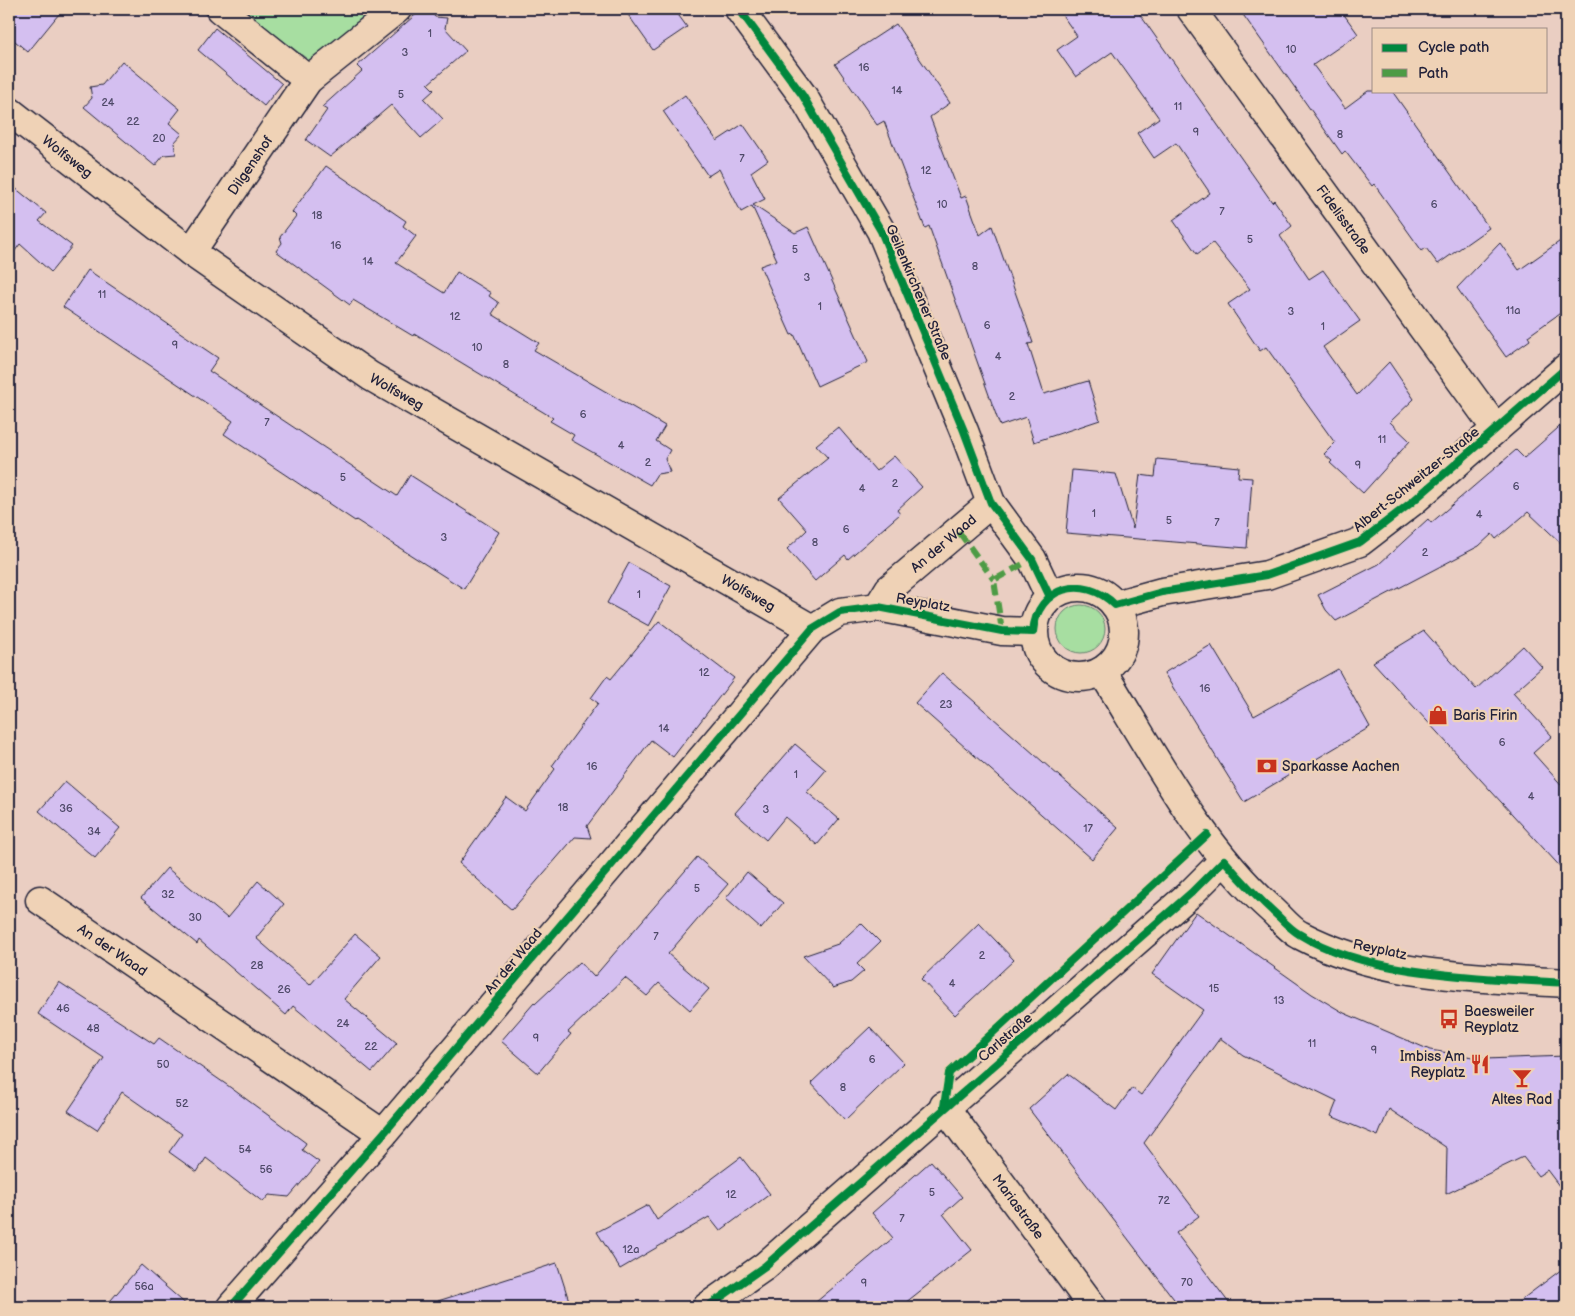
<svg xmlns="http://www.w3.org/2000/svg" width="1575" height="1316" font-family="'Balsamiq Sans',sans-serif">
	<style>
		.green { fill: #a7dea1; stroke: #64806e }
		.building { fill: #d4bff0; stroke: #22223b }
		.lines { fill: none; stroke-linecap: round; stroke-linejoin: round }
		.minor-casing { stroke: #22223b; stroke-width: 31 }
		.minor { stroke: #efd2b6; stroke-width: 28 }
		.quiet { stroke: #4d9b45; stroke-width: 6; stroke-dasharray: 12 6; stroke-linecap: butt }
		.cycleway-casing { stroke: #efd2b6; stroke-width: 11 }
		.cycleway { stroke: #00873e; stroke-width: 8 }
		.labels { text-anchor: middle; stroke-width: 4.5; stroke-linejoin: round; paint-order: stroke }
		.number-label { font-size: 11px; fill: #4e4968 }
		.street-label { font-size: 14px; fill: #22223b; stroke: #efd2b6 }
		.poi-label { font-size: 14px; fill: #22223b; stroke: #efd2b6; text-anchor: start }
	</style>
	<rect width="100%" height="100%" fill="#eacec2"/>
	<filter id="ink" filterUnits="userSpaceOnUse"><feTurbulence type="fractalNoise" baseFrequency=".02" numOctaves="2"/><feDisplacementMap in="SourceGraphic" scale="10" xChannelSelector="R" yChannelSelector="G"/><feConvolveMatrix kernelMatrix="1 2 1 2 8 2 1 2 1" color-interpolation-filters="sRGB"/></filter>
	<g filter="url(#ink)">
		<g class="green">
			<polygon points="242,9 372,9 311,62"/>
			<circle cx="1081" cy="629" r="24"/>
		</g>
		<g class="building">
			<polygon points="9,9 63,9 28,52 9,36"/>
			<polygon points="422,9 428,9 435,17 447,18 445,28 466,51 428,84 434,90 424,99 443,119 421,138 391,105 330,157 306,140 327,110 322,107 362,71 357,66"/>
			<polygon points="624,9 674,9 687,27 653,50"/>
			<polygon points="1058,9 1136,9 1272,202 1274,200 1292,226 1280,236 1309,279 1323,270 1360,321 1323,347 1357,395 1389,362 1414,399 1390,422 1410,441 1363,493 1330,463 1332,461 1324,454 1335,443 1266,347 1260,351 1228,304 1250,289 1213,243 1197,254 1173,220 1210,193 1176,143 1154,158 1137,133 1159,118 1112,52 1076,77 1057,50 1077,36"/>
			<polygon points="1239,9 1340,9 1358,34 1313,65 1345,108 1368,91 1392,91 1489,228 1438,264 1426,248 1422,251 1374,184 1372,186 1345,151 1342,154"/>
			<polygon points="896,24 950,103 930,117 961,198 966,196 980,235 992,226 1033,343 1028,344 1044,394 1088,381 1100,420 1034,442 1026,417 1000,426 929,226 925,228 884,121 877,125 835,64"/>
			<polygon points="215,28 282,84 264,106 198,50"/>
			<polygon points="122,61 180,109 169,123 182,134 174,143 176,154 164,155 155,166 84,107 92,98 90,87 102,85"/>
			<polygon points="685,95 717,141 743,124 768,160 751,172 765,199 753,205 795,233 808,227 868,362 817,386 794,334 791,335 760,266 777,260 752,206 741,212 719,169 708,176 663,111"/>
			<polygon points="326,166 406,221 403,226 416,236 396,263 444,293 457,272 491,293 489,296 499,303 492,314 539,343 534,350 665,426 656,441 670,450 665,459 670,472 657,474 650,485 571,440 574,435 550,421 553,418 414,334 413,336 353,300 350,305 276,251 282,243 280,237 296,216 292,212"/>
			<polygon points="9,183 46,213 39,221 72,246 51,272 20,244 9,259"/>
			<polygon points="1566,237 1566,309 1528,336 1530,340 1506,357 1457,288 1500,243 1519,270"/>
			<polygon points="88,270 218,358 209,371 397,496 410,475 499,532 464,589 356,520 355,521 224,434 233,421 63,307"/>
			<polygon points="1566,421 1566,548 1528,512 1496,539 1492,534 1479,546 1336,621 1326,610 1318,595 1379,564 1428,519 1431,523 1516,450 1524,458"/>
			<polygon points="838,427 876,471 894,456 922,487 897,510 900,514 848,559 845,555 815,581 787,549 807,530 779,498 828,458 816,445"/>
			<polygon points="1157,459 1239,467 1238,477 1252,478 1247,548 1066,533 1072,470 1116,474 1133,529 1140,475 1155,477"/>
			<polygon points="629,563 671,586 649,626 607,603"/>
			<polygon points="659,621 734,678 673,757 651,740 587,826 591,838 575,837 512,910 459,863 506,797 525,811 555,769 552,766 598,703 591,698 607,676 611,679"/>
			<polygon points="1424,631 1476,689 1523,646 1542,667 1513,693 1552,736 1533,753 1566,790 1566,873 1373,662"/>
			<polygon points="1211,645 1254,716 1338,669 1370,727 1244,802 1164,673"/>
			<polygon points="942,673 1118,828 1092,859 915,703"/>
			<polygon points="795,744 826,770 807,792 839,819 817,845 785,817 766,840 735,813"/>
			<polygon points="65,781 120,828 95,858 39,811"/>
			<polygon points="697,857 728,884 668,954 709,989 690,1010 659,983 647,996 625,978 568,1032 571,1034 538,1073 501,1041 534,1003 535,1004 580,962 594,977"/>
			<polygon points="167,868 227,918 258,881 284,904 256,938 310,985 355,934 381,956 344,999 397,1043 372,1072 293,1006 286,1015 199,940 197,944 141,898"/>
			<polygon points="747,872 783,903 761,929 726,898"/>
			<polygon points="1196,912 1312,994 1344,1013 1430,1050 1485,1059 1566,1056 1566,1195 1547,1170 1538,1176 1523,1157 1446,1194 1447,1148 1389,1109 1378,1136 1331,1116 1337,1101 1243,1055 1220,1038 1144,1143 1199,1216 1176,1233 1232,1307 1180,1307 1029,1109 1068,1074 1116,1110 1132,1088 1141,1095 1203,1010 1152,974"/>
			<polygon points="861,923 880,942 857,964 864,971 851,982 833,988 803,956 838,944"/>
			<polygon points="979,923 1014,960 955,1015 921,979"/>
			<polygon points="59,982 154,1044 159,1038 227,1085 306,1143 302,1150 319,1162 289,1197 269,1195 263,1202 206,1158 197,1172 169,1152 182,1134 122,1092 97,1130 68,1111 104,1058 38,1014"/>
			<polygon points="870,1027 904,1063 845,1120 811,1083"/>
			<polygon points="741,1157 770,1194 720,1231 709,1217 620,1269 597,1232 648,1205 657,1220"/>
			<polygon points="931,1161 962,1197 943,1214 972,1250 900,1307 810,1307 893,1238 872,1213"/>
			<polygon points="557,1263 571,1307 439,1307 438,1301"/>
			<polygon points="141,1265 189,1307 105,1307"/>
			<polygon points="1566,1266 1566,1307 1512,1307"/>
		</g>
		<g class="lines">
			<defs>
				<g id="minor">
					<polyline points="220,9 308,80"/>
					<polyline points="739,9 803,96 881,231 964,431 991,503 1032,559 1050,597"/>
					<path id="s1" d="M1191,9L1496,429"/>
					<path id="s2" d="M9,111L191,252L370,376L812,629"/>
					<path id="s3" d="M191,252L308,80L397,9"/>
					<circle cx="1079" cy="632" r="45"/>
					<polyline points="1115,605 1162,592 1267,575 1360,542 1412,502 1566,368"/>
					<path id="s4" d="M878,607L889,589L991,503"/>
					<path d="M1102,671C1152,752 1201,847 1272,910C1281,918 1290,930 1300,935C1381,978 1477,977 1566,983"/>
					<path id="s5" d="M40,900L383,1134"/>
					<path id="s6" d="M944,1106L1093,1307"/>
					<polyline points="231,1307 383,1134 812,629 840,612 878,607 1002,631 1033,632"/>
					<polyline points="707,1307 765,1266 1191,893 1224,860"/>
				</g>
			</defs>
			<use href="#minor" class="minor-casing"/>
			<use href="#minor" class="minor"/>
			<g class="quiet">
				<polyline points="959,532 994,580"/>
				<polyline points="1002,631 994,580 1032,559"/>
			</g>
			<defs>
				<g id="cycleway">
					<polyline points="739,9 803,96 881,231 964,431 991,503 1032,559 1050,597"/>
					<polyline points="944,1106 949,1073 1207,835"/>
					<path d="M231,1307L383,1134L812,629L840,612L878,607L1002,631L1033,632C1037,586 1084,574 1115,605L1162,592L1267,575L1360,542L1412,502L1566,368"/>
					<path d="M707,1307L765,1266L1191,893L1224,860C1241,880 1259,899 1279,917C1285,923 1292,930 1299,934C1368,977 1486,978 1566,983"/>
				</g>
			</defs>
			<use href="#cycleway" class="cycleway-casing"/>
			<use href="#cycleway" class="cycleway"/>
		</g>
	</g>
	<defs>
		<symbol id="shop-bare" viewBox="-9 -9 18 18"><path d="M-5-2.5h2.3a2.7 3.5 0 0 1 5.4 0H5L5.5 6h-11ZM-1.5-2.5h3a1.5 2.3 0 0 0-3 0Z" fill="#c8321e" stroke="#efd2b6" stroke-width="2.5" paint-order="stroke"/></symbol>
		<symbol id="bank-bare" viewBox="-9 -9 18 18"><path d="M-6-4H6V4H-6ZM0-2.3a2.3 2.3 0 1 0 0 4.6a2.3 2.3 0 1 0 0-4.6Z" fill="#c8321e" stroke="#efd2b6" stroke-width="2.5" paint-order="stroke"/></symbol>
		<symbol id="bus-bare" viewBox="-9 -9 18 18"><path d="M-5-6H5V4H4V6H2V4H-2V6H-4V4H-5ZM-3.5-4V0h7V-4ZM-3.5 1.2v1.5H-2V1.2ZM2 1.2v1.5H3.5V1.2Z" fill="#c8321e" stroke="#efd2b6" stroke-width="2.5" paint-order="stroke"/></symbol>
		<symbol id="restaurant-bare" viewBox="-9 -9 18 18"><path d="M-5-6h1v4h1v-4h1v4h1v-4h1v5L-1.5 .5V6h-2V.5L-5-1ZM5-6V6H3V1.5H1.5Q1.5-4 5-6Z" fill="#c8321e" stroke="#efd2b6" stroke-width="2.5" paint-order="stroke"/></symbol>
		<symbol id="bar-bare" viewBox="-9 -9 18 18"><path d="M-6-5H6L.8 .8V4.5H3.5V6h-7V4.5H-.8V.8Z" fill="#c8321e" stroke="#efd2b6" stroke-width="2.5" paint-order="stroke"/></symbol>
	</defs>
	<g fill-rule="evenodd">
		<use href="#shop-bare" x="1424" y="701" width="28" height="28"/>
		<use href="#bank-bare" x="1253" y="752" width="28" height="28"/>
		<use href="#bus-bare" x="1435" y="1005" width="28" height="28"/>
		<use href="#restaurant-bare" x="1466" y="1050" width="28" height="28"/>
		<use href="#bar-bare" x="1508" y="1064" width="28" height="28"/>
	</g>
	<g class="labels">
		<g class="number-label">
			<text x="430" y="37">1</text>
			<text x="1291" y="53">10</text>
			<text x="405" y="56">3</text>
			<text x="864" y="71">16</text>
			<text x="897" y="94">14</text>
			<text x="401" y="98">5</text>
			<text x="108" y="106">24</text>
			<text x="1178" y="110">11</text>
			<text x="133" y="125">22</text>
			<text x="1196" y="136">9</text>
			<text x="1340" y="138">8</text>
			<text x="159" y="142">20</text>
			<text x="742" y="162">7</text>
			<text x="926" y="174">12</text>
			<text x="942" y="208">10</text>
			<text x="1434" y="208">6</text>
			<text x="1222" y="215">7</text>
			<text x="317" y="219">18</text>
			<text x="1250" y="243">5</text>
			<text x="336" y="249">16</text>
			<text x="795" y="253">5</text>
			<text x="368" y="265">14</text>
			<text x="975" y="270">8</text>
			<text x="807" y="281">3</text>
			<text x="102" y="298">11</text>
			<text x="820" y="310">1</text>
			<text x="1513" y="314">11a</text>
			<text x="1291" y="315">3</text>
			<text x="455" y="320">12</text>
			<text x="987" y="329">6</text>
			<text x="1323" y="330">1</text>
			<text x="175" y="349">9</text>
			<text x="477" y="351">10</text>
			<text x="998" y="360">4</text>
			<text x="506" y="368">8</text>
			<text x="1012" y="400">2</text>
			<text x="583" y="418">6</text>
			<text x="267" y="426">7</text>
			<text x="1382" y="443">11</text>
			<text x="621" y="449">4</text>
			<text x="648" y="466">2</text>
			<text x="1358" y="469">9</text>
			<text x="343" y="481">5</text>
			<text x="895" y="487">2</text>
			<text x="1516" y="490">6</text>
			<text x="862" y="492">4</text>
			<text x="1094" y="517">1</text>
			<text x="1479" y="518">4</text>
			<text x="1169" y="524">5</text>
			<text x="1217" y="526">7</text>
			<text x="846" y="533">6</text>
			<text x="444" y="541">3</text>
			<text x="815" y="546">8</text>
			<text x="1425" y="556">2</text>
			<text x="639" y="598">1</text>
			<text x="704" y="676">12</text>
			<text x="1205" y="692">16</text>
			<text x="946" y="708">23</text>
			<text x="664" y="732">14</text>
			<text x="1502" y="746">6</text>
			<text x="592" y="770">16</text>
			<text x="796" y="778">1</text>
			<text x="1531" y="800">4</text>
			<text x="563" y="811">18</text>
			<text x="66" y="812">36</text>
			<text x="766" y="813">3</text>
			<text x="1088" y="832">17</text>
			<text x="94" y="835">34</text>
			<text x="697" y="892">5</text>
			<text x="168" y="898">32</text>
			<text x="195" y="921">30</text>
			<text x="656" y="940">7</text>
			<text x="982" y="959">2</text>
			<text x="257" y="969">28</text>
			<text x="952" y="987">4</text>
			<text x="1214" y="992">15</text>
			<text x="284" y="993">26</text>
			<text x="1279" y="1004">13</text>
			<text x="63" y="1012">46</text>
			<text x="343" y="1027">24</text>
			<text x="93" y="1032">48</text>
			<text x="536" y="1042">9</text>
			<text x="1312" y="1047">11</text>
			<text x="371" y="1050">22</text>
			<text x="1374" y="1054">9</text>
			<text x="872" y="1063">6</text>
			<text x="163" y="1068">50</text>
			<text x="843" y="1091">8</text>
			<text x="182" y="1107">52</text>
			<text x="245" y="1153">54</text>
			<text x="266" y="1173">56</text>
			<text x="932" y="1196">5</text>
			<text x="731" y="1198">12</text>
			<text x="1164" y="1204">72</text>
			<text x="902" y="1222">7</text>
			<text x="631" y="1253">12a</text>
			<text x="1187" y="1286">70</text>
			<text x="864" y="1287">9</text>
			<text x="144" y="1290">56a</text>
		</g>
		<g class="street-label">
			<text dy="5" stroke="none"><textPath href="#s2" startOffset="74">Wolfsweg</textPath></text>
			<text dy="5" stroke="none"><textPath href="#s3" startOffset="105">Dilgenshof</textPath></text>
			<text dy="5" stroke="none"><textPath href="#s1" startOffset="260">Fidelisstraße</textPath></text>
			<text transform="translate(919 292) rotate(67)" y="5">Geilenkirchener Straße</text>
			<text dy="5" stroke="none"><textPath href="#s2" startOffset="479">Wolfsweg</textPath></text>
			<text transform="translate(1416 479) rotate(-39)" y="5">Albert-Schweitzer-Straße</text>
			<text dy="5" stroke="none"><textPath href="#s4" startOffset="92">An der Waad</textPath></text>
			<text dy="5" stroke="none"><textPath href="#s2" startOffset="884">Wolfsweg</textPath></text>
			<text transform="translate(923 602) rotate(10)" y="5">Reyplatz</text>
			<text dy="5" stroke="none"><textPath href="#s5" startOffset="88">An der Waad</textPath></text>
			<text transform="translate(1380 949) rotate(12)" y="5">Reyplatz</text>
			<text transform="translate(513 961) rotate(-50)" y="5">An der Waad</text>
			<text transform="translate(1005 1037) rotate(-41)" y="5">Carlstraße</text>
			<text dy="5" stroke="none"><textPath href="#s6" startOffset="125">Mariastraße</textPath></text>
		</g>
		<g class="poi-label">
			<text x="1453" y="720">Baris Firin</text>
			<text x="1282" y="771">Sparkasse Aachen</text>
			<text x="1464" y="1016">Baesweiler<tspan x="1464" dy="16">Reyplatz</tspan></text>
			<text x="1465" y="1061" text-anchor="end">Imbiss Am<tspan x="1465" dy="16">Reyplatz</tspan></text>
			<text x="1522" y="1104" text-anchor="middle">Altes Rad</text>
		</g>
	</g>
	<rect width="1575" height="1316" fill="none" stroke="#efd2b6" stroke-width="30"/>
	<rect x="15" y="15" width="1545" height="1286" fill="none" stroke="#22223b" stroke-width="2" filter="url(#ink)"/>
	<rect x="1372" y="28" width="175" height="65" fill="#efd2b6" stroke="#9d8c85"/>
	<rect x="1382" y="44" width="25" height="8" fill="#00873e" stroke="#9d8c85"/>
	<text x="1418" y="52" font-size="15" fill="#22223b">Cycle path</text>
	<rect x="1382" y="69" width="25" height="8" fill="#4d9b45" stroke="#9d8c85"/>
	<text x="1418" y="78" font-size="15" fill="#22223b">Path</text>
</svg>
